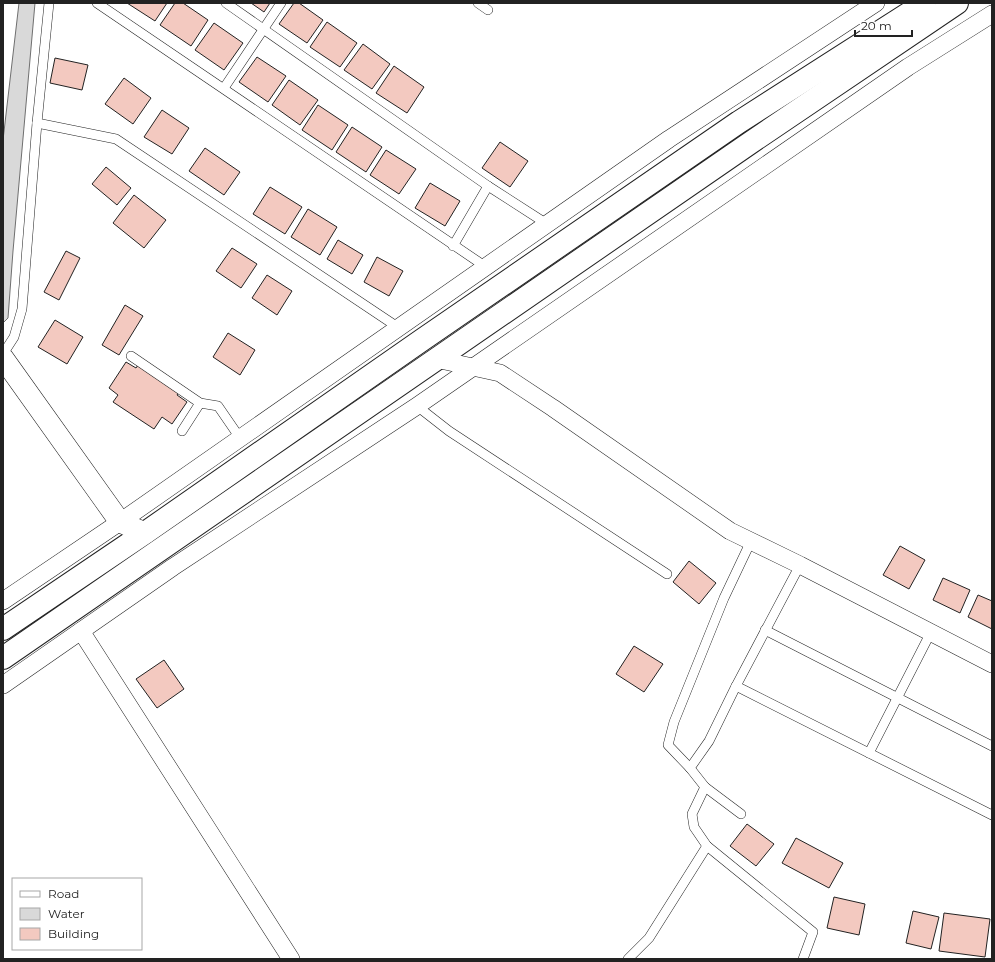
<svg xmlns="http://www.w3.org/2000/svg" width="995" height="962" font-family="Montserrat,sans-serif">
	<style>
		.water { fill: #d9d9d9; stroke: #6f6f6f }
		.building { fill: #f3c9c0; stroke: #222 }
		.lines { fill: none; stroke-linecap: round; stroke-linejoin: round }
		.service-casing { stroke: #222; stroke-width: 10 }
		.minor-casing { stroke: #222; stroke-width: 18 }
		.tertiary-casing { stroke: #222; stroke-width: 22 }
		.primary-casing { stroke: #222; stroke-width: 24 }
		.service { stroke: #fff; stroke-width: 9 }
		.minor { stroke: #fff; stroke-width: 17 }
		.tertiary { stroke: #fff; stroke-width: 21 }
		.primary { stroke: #fff; stroke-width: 22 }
	</style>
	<rect width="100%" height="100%" fill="#fff"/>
	<polygon class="water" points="19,3 35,3 13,251 8,318 3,323 3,140"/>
	<g class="building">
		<polygon points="127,3 167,3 155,21"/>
		<polygon points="175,3 183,3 208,20 191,46 160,25"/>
		<polygon points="251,3 270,3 264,12"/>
		<polygon points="294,3 299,3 323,20 307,43 279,24"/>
		<polygon points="327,22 357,43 340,67 310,47"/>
		<polygon points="214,23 243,43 224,70 195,50"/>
		<polygon points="363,44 390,64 372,89 344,70"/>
		<polygon points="257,57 286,76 268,102 239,82"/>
		<polygon points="55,58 88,65 82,90 50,83"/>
		<polygon points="394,66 424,87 407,113 376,93"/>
		<polygon points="124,78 151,98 133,124 105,104"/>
		<polygon points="289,80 318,100 300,125 272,105"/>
		<polygon points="318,105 348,125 332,150 302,130"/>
		<polygon points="162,110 189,128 172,154 144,137"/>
		<polygon points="352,127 382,147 366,172 336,152"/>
		<polygon points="500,142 528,161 510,187 482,168"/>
		<polygon points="205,148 240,172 224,195 189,171"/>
		<polygon points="386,150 416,169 399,194 370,175"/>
		<polygon points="106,167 131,188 117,205 92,184"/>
		<polygon points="430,183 460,201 445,226 415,208"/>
		<polygon points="270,187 302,207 285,234 253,214"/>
		<polygon points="134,195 166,220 144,248 113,223"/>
		<polygon points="308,209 337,227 320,255 291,237"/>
		<polygon points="338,240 363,255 352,274 327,259"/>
		<polygon points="232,248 257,264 241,288 216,271"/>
		<polygon points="66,251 80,258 59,300 44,292"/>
		<polygon points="377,257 403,271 389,296 364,282"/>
		<polygon points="267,275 292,291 277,315 252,298"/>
		<polygon points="125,305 143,316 119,355 102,345"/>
		<polygon points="55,320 83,337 67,364 38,347"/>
		<polygon points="228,333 255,350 240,375 213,357"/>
		<polygon points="126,362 136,368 138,365 179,392 177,395 187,402 172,424 162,417 154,429 113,402 118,395 109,388"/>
		<polygon points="900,546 925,560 909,589 883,575"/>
		<polygon points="689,561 716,583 699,604 673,582"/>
		<polygon points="943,578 970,590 960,613 933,600"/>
		<polygon points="978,595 992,601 992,629 968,617"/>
		<polygon points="634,646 663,664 644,692 616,674"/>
		<polygon points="164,660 184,689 157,708 136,679"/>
		<polygon points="747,824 774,844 756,866 730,846"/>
		<polygon points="796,838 843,863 829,888 782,863"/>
		<polygon points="834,897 865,904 859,935 827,928"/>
		<polygon points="913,911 939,917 931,949 906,943"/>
		<polygon points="944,913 990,919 985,957 939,951"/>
	</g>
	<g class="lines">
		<defs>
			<g id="service">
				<polyline points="97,3 486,267"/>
				<polyline points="226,3 488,186 547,224"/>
				<polyline points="478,3 488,10"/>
				<polyline points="224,88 281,3"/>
				<polyline points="37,123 116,139 399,328"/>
				<polyline points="453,246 488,186"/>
				<polyline points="3,354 14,337 22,309 37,123 49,3"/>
				<polyline points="131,356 200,403 218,406 240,438"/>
				<polyline points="417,406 449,431 667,574"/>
				<polyline points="182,431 200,403"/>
				<polyline points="765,630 992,746"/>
				<polyline points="736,686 992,815"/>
				<polyline points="869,753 931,632"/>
				<polyline points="690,768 668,745 674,722 724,598 751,541"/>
				<polyline points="705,787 692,814 694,827 707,846 813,932 803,959"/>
				<polyline points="741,814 705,787 690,768 709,741 736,686 800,565"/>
				<polyline points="628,959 649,938 707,846"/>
			</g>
			<g id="minor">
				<polyline points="436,359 500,373 553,408 730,531 800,565 992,664"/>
				<polyline points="3,601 120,522 669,139 876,3"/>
				<polyline points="81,631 291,959"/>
				<polyline points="3,685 173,567 417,406 908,67 992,14"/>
			</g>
			<polyline id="tertiary" points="3,358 120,522 145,533"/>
			<g id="primary">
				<polyline points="3,629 145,533 422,340 739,122 925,3"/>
				<polyline points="3,658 750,143 957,3"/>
			</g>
		</defs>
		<use href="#service" class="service-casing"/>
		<use href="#minor" class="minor-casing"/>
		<use href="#tertiary" class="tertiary-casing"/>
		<use href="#primary" class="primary-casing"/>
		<use href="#service" class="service"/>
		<use href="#minor" class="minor"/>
		<use href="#tertiary" class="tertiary"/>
		<use href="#primary" class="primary"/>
	</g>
	<rect width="995" height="962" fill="none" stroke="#222222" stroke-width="8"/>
	<rect x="12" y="878" width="130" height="72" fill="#ffffff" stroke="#a7a7a7"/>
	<rect x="20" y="891" width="20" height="6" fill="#ffffff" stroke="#a7a7a7"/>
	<text x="48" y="898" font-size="12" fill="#222222">Road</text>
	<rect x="20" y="908" width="20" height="12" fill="#d9d9d9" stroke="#a7a7a7"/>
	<text x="48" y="918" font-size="12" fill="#222222">Water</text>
	<rect x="20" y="928" width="20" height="12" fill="#f3c9c0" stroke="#a7a7a7"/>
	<text x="48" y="938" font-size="12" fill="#222222">Building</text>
	<path d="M855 30v6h57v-6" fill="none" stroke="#222222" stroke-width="2"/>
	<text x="861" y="30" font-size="12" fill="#222222" stroke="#ffffff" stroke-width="3" paint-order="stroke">20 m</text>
</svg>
